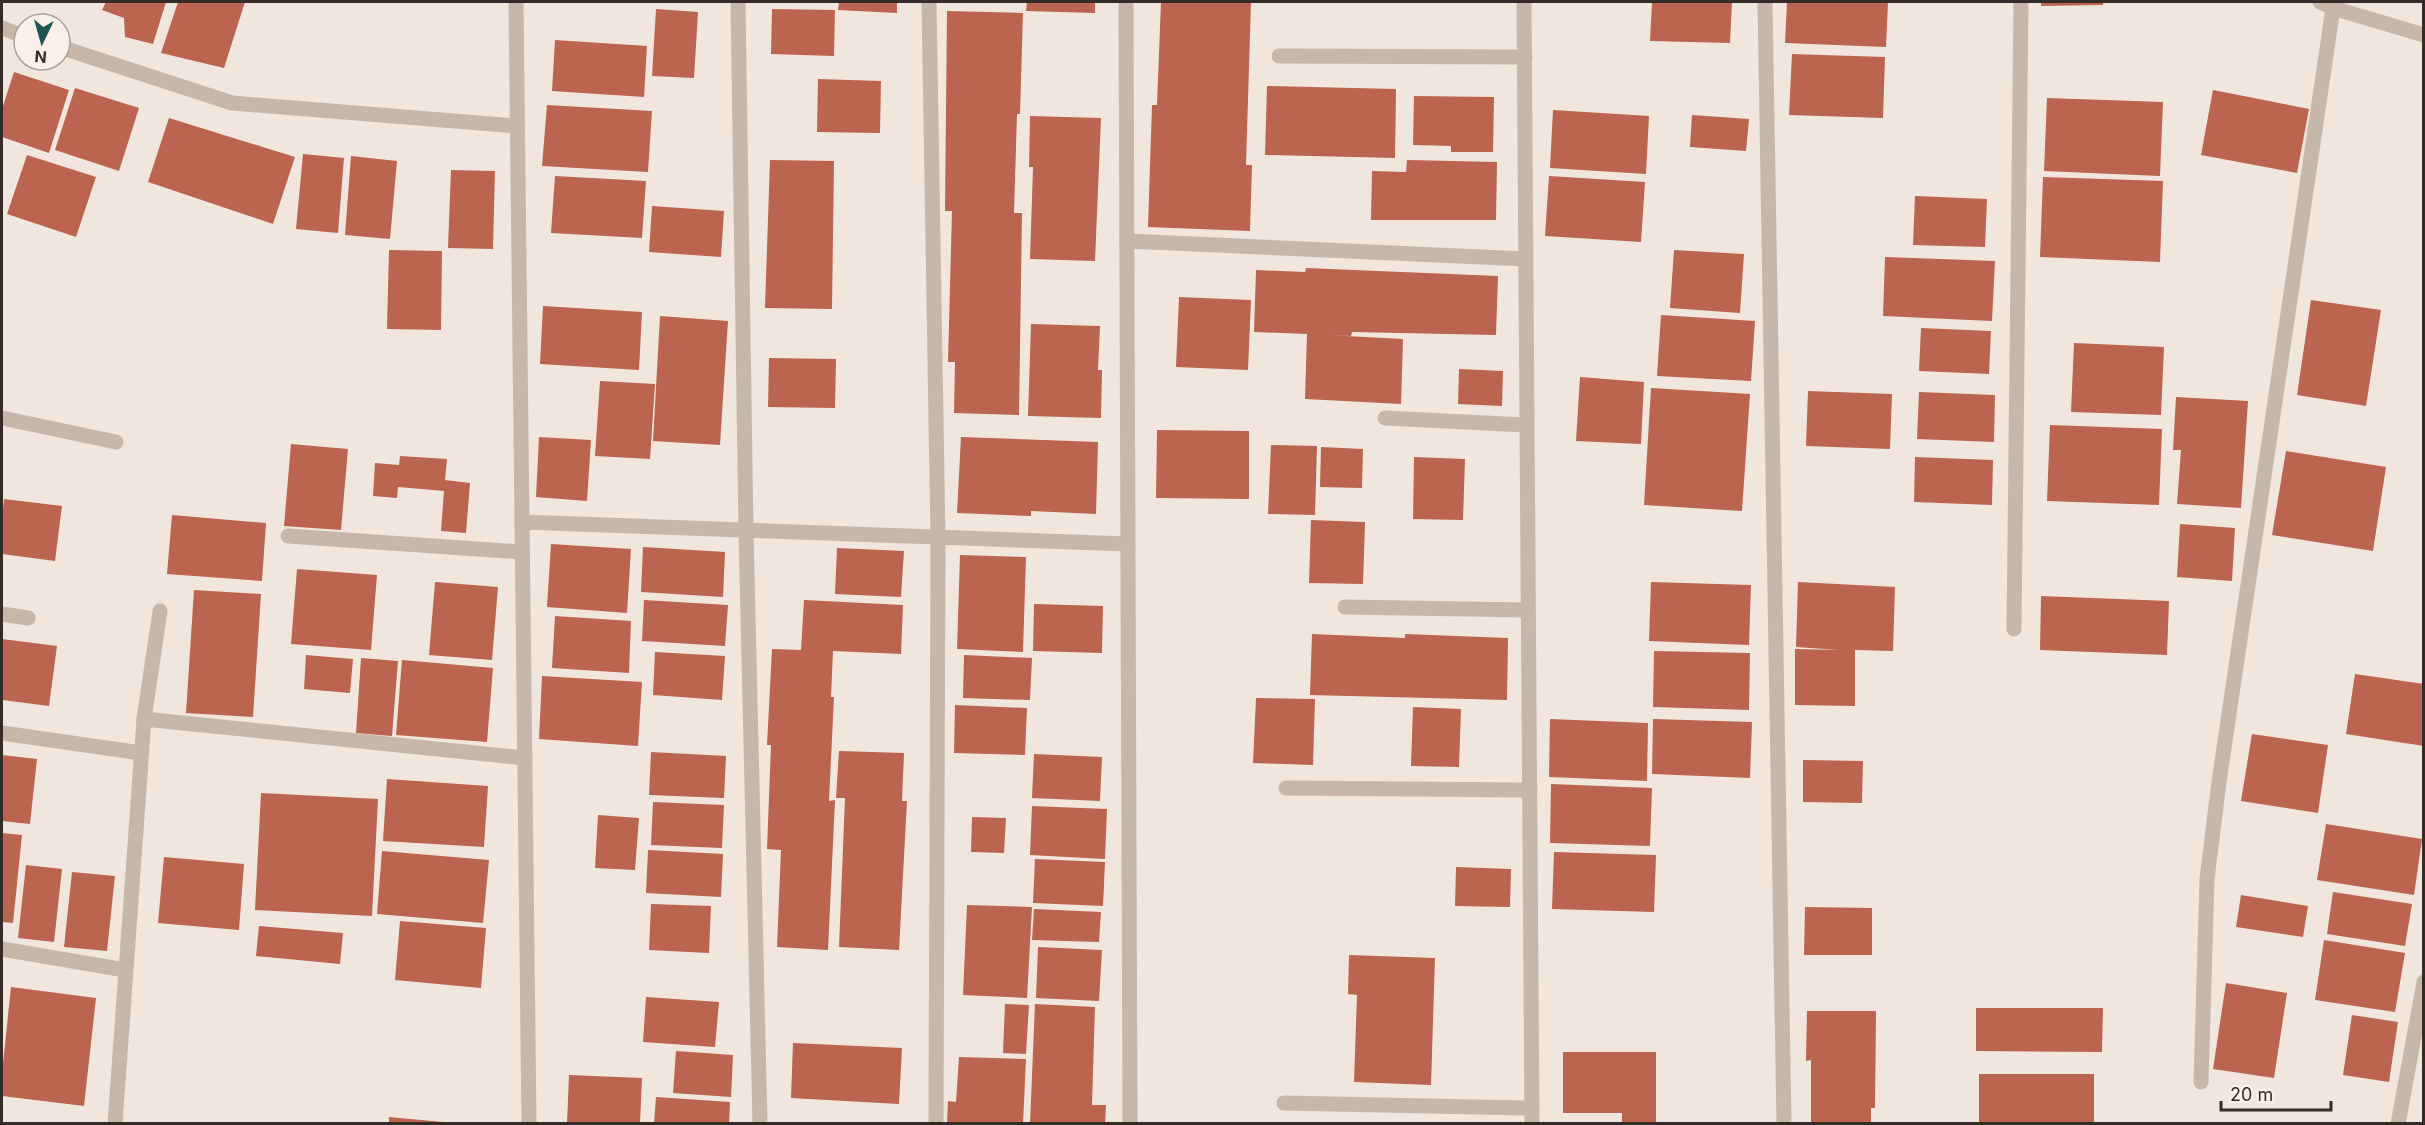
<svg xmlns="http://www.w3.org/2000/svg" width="2425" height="1125" font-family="Inter,sans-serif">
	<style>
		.building { fill: #bb6450 }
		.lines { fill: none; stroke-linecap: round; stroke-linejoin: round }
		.minor { stroke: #c7b6aa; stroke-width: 15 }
	</style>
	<rect width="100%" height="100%" fill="#f0e6dd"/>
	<g class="building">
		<polygon points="106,2 166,2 153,44 125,37 124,18 102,10"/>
		<polygon points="178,2 245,2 224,68 161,53"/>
		<polygon points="839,2 897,2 897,13 838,10"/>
		<polygon points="1027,2 1095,2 1095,13 1026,11"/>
		<polygon points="1161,2 1251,2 1246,165 1252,165 1250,231 1148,227 1152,105 1157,105"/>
		<polygon points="1652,2 1732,2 1730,43 1650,41"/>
		<polygon points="1787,2 1888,2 1886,47 1785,43"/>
		<polygon points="2041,2 2103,2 2103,5 2041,6"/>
		<polygon points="656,9 698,12 694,78 652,76"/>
		<polygon points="772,9 835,10 834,56 771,54"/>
		<polygon points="947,11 1023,13 1020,114 1017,114 1014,213 1022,213 1019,415 954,413 955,362 948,362 952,211 945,211"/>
		<polygon points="555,40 647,46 644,97 552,91"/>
		<polygon points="1792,54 1885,57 1883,118 1789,115"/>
		<polygon points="14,72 69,90 49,153 2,137 2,109"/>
		<polygon points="818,79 881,81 880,133 817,132"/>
		<polygon points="1267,86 1396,89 1395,158 1265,155"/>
		<polygon points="75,88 139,108 119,171 55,150"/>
		<polygon points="2213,90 2309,109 2297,173 2201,155"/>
		<polygon points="1414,96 1494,97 1493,152 1451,152 1451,146 1413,145"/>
		<polygon points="2047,98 2163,102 2160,176 2044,171"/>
		<polygon points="547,105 652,111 648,172 542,166"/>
		<polygon points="1553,110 1649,116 1646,174 1550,168"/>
		<polygon points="1692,115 1749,119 1746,151 1690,147"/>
		<polygon points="1030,116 1101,118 1095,261 1030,259 1033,167 1029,167"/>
		<polygon points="169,118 295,157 273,224 148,182"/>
		<polygon points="303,154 344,158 338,233 296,229"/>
		<polygon points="27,155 96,177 76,237 7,214"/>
		<polygon points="351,156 397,161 390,239 345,235"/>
		<polygon points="770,160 834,161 832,309 765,308"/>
		<polygon points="1407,160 1497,162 1496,220 1371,220 1372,171 1406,172"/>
		<polygon points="451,170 495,171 493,249 448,248"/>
		<polygon points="555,176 646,181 642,238 551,233"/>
		<polygon points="1549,176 1645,182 1641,242 1545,236"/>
		<polygon points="2043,177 2163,181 2160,262 2040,257"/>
		<polygon points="1915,196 1987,199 1985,247 1913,245"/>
		<polygon points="652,206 724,211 721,257 649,252"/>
		<polygon points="389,250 442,251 441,330 387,329"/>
		<polygon points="1674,250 1744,254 1740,313 1670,308"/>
		<polygon points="1885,257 1995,261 1992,321 1883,316"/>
		<polygon points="1306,268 1498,276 1496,335 1352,332 1351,336 1327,335 1403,339 1401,404 1305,399 1307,334 1254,332 1256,270 1305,272"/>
		<polygon points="1179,297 1251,300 1248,370 1176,367"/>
		<polygon points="2311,300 2381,310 2366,406 2297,395"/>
		<polygon points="543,306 642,312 639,370 540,364"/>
		<polygon points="1661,315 1755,321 1751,381 1657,376"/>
		<polygon points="660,316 728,321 720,445 653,441"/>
		<polygon points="1031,324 1100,326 1098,370 1102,370 1101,418 1028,416"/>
		<polygon points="1921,328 1991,331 1989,374 1919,371"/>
		<polygon points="2074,343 2164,347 2161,415 2071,412"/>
		<polygon points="769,358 836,359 835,408 768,407"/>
		<polygon points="1459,369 1503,371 1502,406 1458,404"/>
		<polygon points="1580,377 1644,382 1641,444 1576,441"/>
		<polygon points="600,381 655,384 650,459 595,456"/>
		<polygon points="1651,388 1750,394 1742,511 1644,505"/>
		<polygon points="1808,391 1892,394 1890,449 1806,446"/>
		<polygon points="1919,392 1995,395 1994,442 1917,439"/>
		<polygon points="2176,397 2248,401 2241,508 2177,504 2181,450 2173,450"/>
		<polygon points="2050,425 2162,429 2159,505 2047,501"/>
		<polygon points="1157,430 1249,431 1249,499 1156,498"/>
		<polygon points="539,437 591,440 587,501 536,497"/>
		<polygon points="961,437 1098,442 1096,514 1031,511 1031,516 957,513"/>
		<polygon points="291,444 348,449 341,530 284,526"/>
		<polygon points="1271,445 1317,446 1315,515 1268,514"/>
		<polygon points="1321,447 1363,449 1362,488 1320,487"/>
		<polygon points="2286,451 2386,467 2373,551 2272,535"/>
		<polygon points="400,456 447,459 445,480 470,483 466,533 441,531 444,491 398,487 397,498 373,496 375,463 399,465"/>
		<polygon points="1414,457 1465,459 1463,520 1413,519"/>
		<polygon points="1915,457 1993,460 1992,505 1914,502"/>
		<polygon points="4,499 62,506 55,561 2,554 2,520"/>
		<polygon points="172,515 266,523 262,581 167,574"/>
		<polygon points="1311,520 1365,522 1363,584 1309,583"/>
		<polygon points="2180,524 2235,528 2232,581 2177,577"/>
		<polygon points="551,544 631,549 627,613 547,607"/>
		<polygon points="643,547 725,552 723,597 641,592"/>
		<polygon points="837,548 904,551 901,597 835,594"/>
		<polygon points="960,555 1026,557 1023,652 957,649"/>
		<polygon points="297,569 377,575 371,650 291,644"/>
		<polygon points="435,582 498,587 492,660 429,655"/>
		<polygon points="1651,582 1751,585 1749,645 1649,641"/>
		<polygon points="1798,582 1895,587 1893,651 1855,650 1855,706 1795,705 1795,649 1839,650 1796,647"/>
		<polygon points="194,590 261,594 253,717 186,713"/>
		<polygon points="2041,596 2169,601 2167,655 2040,650"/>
		<polygon points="644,600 728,605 725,646 642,641"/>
		<polygon points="804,600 903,605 901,654 833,651 831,697 834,697 829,801 835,800 828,950 777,947 781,850 767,849 771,745 767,745 772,649 801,650"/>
		<polygon points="1034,604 1103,606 1102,653 1033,651"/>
		<polygon points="555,616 631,621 629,673 552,668"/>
		<polygon points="1312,634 1405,638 1405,634 1508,638 1507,700 1310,695"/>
		<polygon points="2,639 57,646 49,706 2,700"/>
		<polygon points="1654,651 1750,653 1749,710 1653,707"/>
		<polygon points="655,652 725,656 722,700 653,695"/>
		<polygon points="306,655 353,659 350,693 304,689"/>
		<polygon points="964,655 1032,658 1030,700 963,698"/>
		<polygon points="361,658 398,661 392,736 356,733"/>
		<polygon points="402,660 493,668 487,742 396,735"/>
		<polygon points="2355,674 2424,684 2424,746 2346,734"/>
		<polygon points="542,676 642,682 638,746 539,739"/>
		<polygon points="1256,698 1315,699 1313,765 1253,763"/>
		<polygon points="955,705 1027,708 1025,755 954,753"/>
		<polygon points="1413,707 1461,709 1459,767 1411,766"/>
		<polygon points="1550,719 1648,723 1647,781 1549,777"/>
		<polygon points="1653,719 1752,722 1750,778 1652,774"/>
		<polygon points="2252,734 2328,745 2318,813 2241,801"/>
		<polygon points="839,751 904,753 902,801 907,801 899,950 839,947 845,798 836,798"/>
		<polygon points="651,752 726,756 724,798 649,795"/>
		<polygon points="1034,754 1102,757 1100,801 1032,798"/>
		<polygon points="2,755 37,759 30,824 2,821"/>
		<polygon points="1803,760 1863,761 1862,803 1803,802"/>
		<polygon points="387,779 488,786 484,847 383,841"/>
		<polygon points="1551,784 1652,788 1650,846 1550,843"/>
		<polygon points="261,793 378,799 372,916 255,910"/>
		<polygon points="653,802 724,805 722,848 651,845"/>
		<polygon points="1032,806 1107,809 1105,859 1030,855"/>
		<polygon points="598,815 639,818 635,870 595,868"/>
		<polygon points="972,817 1006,818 1004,853 971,852"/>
		<polygon points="2326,824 2422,839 2414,895 2317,880"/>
		<polygon points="2,833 22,835 13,923 2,922"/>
		<polygon points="648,850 723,854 721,897 646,893"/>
		<polygon points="382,851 489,860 483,923 377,914"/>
		<polygon points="1554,852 1656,855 1654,912 1552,909"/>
		<polygon points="164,857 244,864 239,930 158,923"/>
		<polygon points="1035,859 1105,862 1103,906 1033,903"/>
		<polygon points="26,865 62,869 54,942 18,938"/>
		<polygon points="1456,867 1511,869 1510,907 1455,906"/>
		<polygon points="72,872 115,876 107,951 64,947"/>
		<polygon points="2333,892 2412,904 2405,946 2327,934"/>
		<polygon points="2241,895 2308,906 2303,937 2236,927"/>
		<polygon points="651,904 711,906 709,953 649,950"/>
		<polygon points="967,905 1032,907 1027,998 963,995"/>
		<polygon points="1805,907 1872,908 1872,955 1804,955"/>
		<polygon points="1034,909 1101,912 1099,942 1032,940"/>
		<polygon points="400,921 486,928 481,988 395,980"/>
		<polygon points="259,926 343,933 340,964 256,956"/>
		<polygon points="2324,940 2405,953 2395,1012 2315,1000"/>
		<polygon points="1038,947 1102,950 1099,1001 1036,998"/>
		<polygon points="1349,955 1435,958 1431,1085 1354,1082 1357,995 1348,994"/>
		<polygon points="2226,983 2287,993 2274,1078 2213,1069"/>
		<polygon points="11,987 96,998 84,1106 2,1096 2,1073"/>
		<polygon points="646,997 719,1002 715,1047 643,1042"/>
		<polygon points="1005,1004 1029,1005 1026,1054 1003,1053"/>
		<polygon points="1035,1004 1095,1007 1092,1105 1106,1105 1105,1124 1030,1124"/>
		<polygon points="1976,1008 2103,1008 2102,1052 1976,1051"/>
		<polygon points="1807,1011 1876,1011 1875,1108 1871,1108 1871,1124 1811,1124 1811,1060 1806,1061"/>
		<polygon points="2352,1015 2398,1022 2389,1082 2343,1075"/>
		<polygon points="793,1043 902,1048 899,1104 791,1098"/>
		<polygon points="676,1051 733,1055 731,1097 673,1093"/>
		<polygon points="1563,1052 1656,1052 1656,1124 1622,1124 1622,1113 1563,1113"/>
		<polygon points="959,1057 1026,1059 1023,1124 947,1124 948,1101 956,1102"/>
		<rect x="1979" y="1074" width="115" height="50"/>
		<polygon points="569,1075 642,1078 640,1124 567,1124"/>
		<polygon points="656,1097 730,1102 729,1124 654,1124"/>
		<polygon points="389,1117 443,1122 443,1124 389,1124"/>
	</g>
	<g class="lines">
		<g class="minor">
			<polyline points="516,2 529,1124"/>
			<polyline points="738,2 746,531 760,1124"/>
			<polyline points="929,2 938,539 936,1124"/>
			<polyline points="1126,2 1130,1124"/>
			<polyline points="1524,2 1532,1124"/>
			<polyline points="1765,2 1784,1124"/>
			<polyline points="2320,2 2333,8 2424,35"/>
			<polyline points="2,28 24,36"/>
			<polyline points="60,47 232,103 517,126"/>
			<polyline points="1279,56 1525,57"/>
			<polyline points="1127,241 1526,259"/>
			<polyline points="2,418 116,442"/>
			<polyline points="1385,418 1527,425"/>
			<polyline points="522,522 1128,544"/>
			<polyline points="288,536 522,552"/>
			<polyline points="1345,607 1528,610"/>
			<polyline points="2,614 28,618"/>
			<polyline points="2014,629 2021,2"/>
			<polyline points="144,719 160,611"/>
			<polyline points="2,733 141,753"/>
			<polyline points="1286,788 1530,790"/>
			<polyline points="2,949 125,970"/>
			<polyline points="2201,1082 2207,879 2219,782 2333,8 2337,2"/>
			<polyline points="1284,1103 1532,1108"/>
			<polyline points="115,1124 144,719 525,758"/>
			<polyline points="2398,1124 2424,982"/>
		</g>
	</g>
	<rect width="2425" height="1125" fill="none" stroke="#352c29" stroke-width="6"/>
	<g transform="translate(42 42) rotate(185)"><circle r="28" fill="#f8f0e9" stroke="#aaa29c" stroke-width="1.5"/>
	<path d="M0-4.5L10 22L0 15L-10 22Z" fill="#225353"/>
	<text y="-9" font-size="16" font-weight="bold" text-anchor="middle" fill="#352c29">N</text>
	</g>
	<path d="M2221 1101v9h110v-9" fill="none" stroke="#352c29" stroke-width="3"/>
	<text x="2230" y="1101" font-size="18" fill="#352c29" stroke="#f8f0e9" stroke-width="4.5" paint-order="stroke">20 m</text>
</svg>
